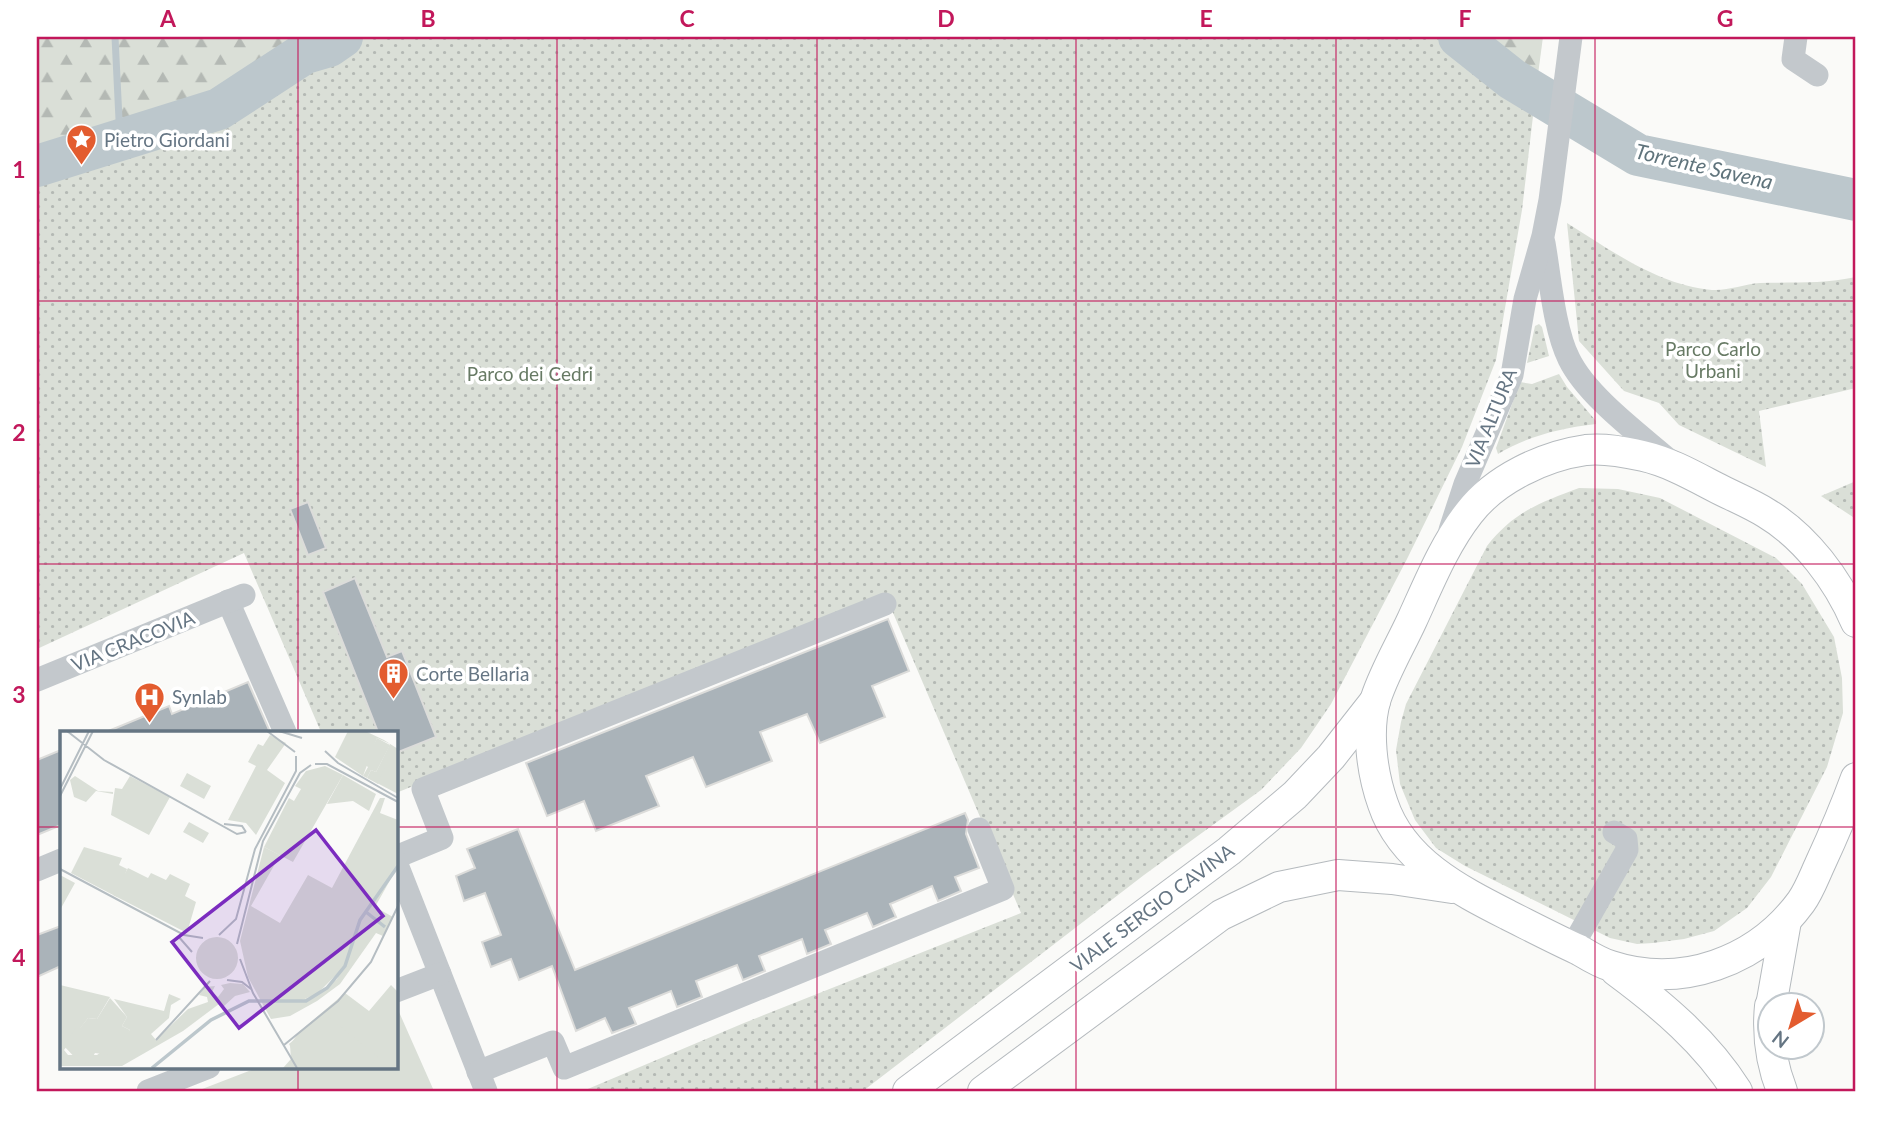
<svg xmlns="http://www.w3.org/2000/svg" width="1893" height="1128" font-family="Lato,sans-serif">
	<style>
		.grass { fill: url(#grass-dots) }
		.forest { fill: url(#forest-firs) }
		.garden { fill: #dadfd7 }
		.lines { fill: none; stroke-linecap: round; stroke-linejoin: round }
		.stream { stroke: #bcc7cc; stroke-width: 7 }
		.river { stroke: #bcc7cc; stroke-width: 42 }
		.building { fill: #aab3b9; stroke: #dcdcda; stroke-width: 2 }
		.major-casing { stroke: #b5babe; stroke-width: 32 }
		.minor { stroke: #c3c8cc; stroke-width: 23 }
		.major { stroke: #fff; stroke-width: 30 }
		.grid { fill: none; stroke: #c2185b; stroke-width: 2; stroke-opacity: 0.55 }
		.labels { text-anchor: middle; stroke-width: 7; stroke-linejoin: round; paint-order: stroke }
		.poi-label { font-size: 19px; fill: #657583; stroke: #fff; text-anchor: start }
		.park-label { font-size: 19px; fill: #677a64; stroke: #fff }
		.street-label { font-size: 19px; fill: #657583; stroke: #fff }
		.water-label { font-size: 21px; font-style: italic; fill: #60747c; stroke: #fff }
		.inset-river { fill: none; stroke: #bcc7cc; stroke-width: 3.5 }
		.inset-road { fill: none; stroke: #b5bdc2; stroke-width: 2 }
		.view { fill: #7b2cbf; fill-opacity: 0.15; stroke: #7b2cbf; stroke-width: 3.5 }
		.inset-edge { fill: none; stroke: #657583; stroke-width: 3.5 }
		.neatline { fill: none; stroke: #c2185b; stroke-width: 2.5 }
		.grid-label { font-size: 23px; text-anchor: middle; font-weight: bold; fill: #c2185b }
	</style>
	<defs>
		<pattern id="grass-dots" width="8" height="8" patternUnits="userSpaceOnUse" patternTransform="scale(1.75)"><rect width="8" height="8" fill="#dadfd7"/><path d="M2 2h.1M6 6h.1" fill="none" stroke="#b4b9b4" stroke-width="1.8" stroke-linecap="round"/></pattern>
		<pattern id="forest-firs" width="22" height="20" patternUnits="userSpaceOnUse" patternTransform="scale(1.75)"><rect width="22" height="20" fill="#dadfd7"/><path d="M5 1l3.5 6h-7zM16 11l3.5 6h-7z" fill="#b4b9b4"/></pattern>
	</defs>
	<rect width="100%" height="100%" fill="#fafaf8"/>
	<g class="grass">
		<polygon points="330,37 1471,37 1537,82 1522,210 1496,360 1462,447 1407,559 1331,704 1301,748 1261,790 1144,875 863,1091 583,1091 744,1023 1021,913 885,594 396,793 396,732 321,732 244,553 37,649 37,166 219,109"/>
		<path d="M1567,223C1612,251 1658,285 1712,290C1728,291 1744,284 1760,283C1793,282 1824,284 1856,277V388L1759,411L1766,467L1679,425L1659,403L1624,391L1579,341Z"/>
		<polygon points="1539,324 1542,327 1549,356 1527,363 1535,326"/>
		<path d="M1559,374L1567,387L1596,421V424C1561,428 1528,436 1498,454L1496,448L1520,382L1532,384Z"/>
		<polygon points="1856,481 1856,519 1821,496"/>
		<path d="M1579,488L1618,489L1660,498L1776,558L1802,584L1834,637L1842,678L1843,713L1827,767L1771,877L1747,908L1714,931L1684,939L1653,943L1637,944L1610,938L1465,866L1436,848L1415,820L1400,784L1396,750L1401,722L1406,704L1487,546C1514,512 1539,503 1579,488Z"/>
	</g>
	<g class="forest">
		<polygon points="37,37 331,37 219,109 37,166"/>
		<polygon points="1471,37 1543,37 1537,82"/>
	</g>
	<polygon class="garden" points="399,1012 434,1091 197,1091 259,1067 396,1067 396,1013"/>
	<g class="lines">
		<polyline class="stream" points="115,37 120,140"/>
		<g class="river">
			<polyline points="1459,37 1512,79 1638,155 1856,200"/>
			<polyline points="37,166 219,109 305,53 329,46 342,37"/>
		</g>
	</g>
	<g class="building">
		<polygon points="308,502 326,548 308,555 290,509"/>
		<polygon points="355,578 387,657 402,651 436,737 396,753 396,732 378,732 323,592"/>
		<polygon points="888,619 909,671 872,686 885,717 820,743 807,714 760,732 772,761 706,787 693,757 646,776 659,806 596,831 584,801 547,816 526,763"/>
		<polygon points="248,682 270,732 106,732 169,706 172,714"/>
		<polygon points="61,750 61,825 37,835 37,760"/>
		<polygon points="965,813 968,820 966,834 979,868 955,877 961,891 938,901 932,886 890,904 896,917 873,927 867,913 825,930 831,944 807,954 802,939 759,956 765,971 743,980 737,965 696,981 702,997 677,1007 671,991 629,1008 636,1024 612,1033 605,1018 576,1031 552,966 519,980 511,959 491,967 482,942 501,935 485,893 464,901 456,876 475,868 467,849 518,829 575,970"/>
		<polygon points="61,926 61,966 37,977 37,935"/>
	</g>
	<g class="lines">
		<defs>
			<g id="major">
				<path d="M1856,622C1838,580 1806,537 1766,513C1750,503 1732,496 1715,487C1692,475 1669,462 1643,456C1625,452 1605,448 1586,450C1544,456 1495,479 1469,513C1444,545 1429,583 1412,620C1400,646 1385,671 1376,698C1366,730 1372,773 1383,804C1402,861 1459,890 1508,915C1532,927 1555,939 1579,950C1589,956 1600,963 1611,966C1681,989 1757,962 1801,902C1809,891 1814,877 1820,864C1833,836 1845,808 1856,778"/>
				<path d="M1616,971C1662,1005 1706,1042 1737,1091"/>
				<path d="M1770,1006C1767,1036 1771,1063 1782,1091"/>
				<polyline points="1771,1006 1786,921"/>
				<polyline points="908,1091 1229,851 1295,795 1331,757 1375,701"/>
				<polyline points="983,1091 1221,915 1279,887 1338,875 1392,879 1452,888"/>
			</g>
		</defs>
		<use href="#major" class="major-casing"/>
		<g class="minor">
			<polyline points="1796,37 1793,59 1817,75"/>
			<path d="M1544,243C1550,277 1554,329 1569,359C1587,396 1639,434 1670,461"/>
			<polyline points="1450,530 1465,484 1512,375 1525,299 1543,236 1550,200 1571,37"/>
			<polyline points="228,601 285,732"/>
			<polyline points="37,680 244,595"/>
			<polyline points="396,857 442,838 423,789 885,604"/>
			<polyline points="396,862 486,1091"/>
			<polyline points="37,870 61,860"/>
			<polyline points="1572,947 1627,850 1626,839 1614,832"/>
			<polyline points="396,991 440,974"/>
			<polyline points="478,1072 553,1042 564,1068 1003,889 979,829"/>
			<polyline points="148,1091 209,1067"/>
		</g>
		<use href="#major" class="major"/>
	</g>
	<path class="grid" d="M298,37V732M557,37V1091M817,37V1091M1076,37V1091M1336,37V1091M1595,37V1091M37,301H1856M37,564H1856M37,827H61M396,827H1856M298,1067V1091"/>
	<defs>
		<symbol id="sight-pin" viewBox="-11 -11 22 30"><path d="M0 17L-7.5 6A9.5 9.5 0 1 1 7.5 6Z" fill="#e35c2f" stroke="#fff"/><path d="M0-6L1.8-2.2L6-1.7L2.9 1.2L3.7 5.4L0 3.3L-3.7 5.4L-2.9 1.2L-6-1.7L-1.8-2.2Z" fill="#fff"/></symbol>
		<symbol id="building-pin" viewBox="-11 -11 22 30"><path d="M0 17L-7.5 6A9.5 9.5 0 1 1 7.5 6Z" fill="#e35c2f" stroke="#fff"/><path d="M-4-6H4V6H1V3H-1V6H-4ZM-2.5-4.3h1.7v1.8h-1.7ZM.8-4.3h1.7v1.8H.8ZM-2.5-1h1.7V.8h-1.7ZM.8-1h1.7V.8H.8Z" fill="#fff"/></symbol>
		<symbol id="hospital-pin" viewBox="-11 -11 22 30"><path d="M0 17L-7.5 6A9.5 9.5 0 1 1 7.5 6Z" fill="#e35c2f" stroke="#fff"/><path d="M-5-5h3v3.5h4V-5h3V5h-3V1.5h-4V5h-3Z" fill="#fff"/></symbol>
	</defs>
	<g fill-rule="evenodd">
		<use href="#sight-pin" x="64" y="122" width="35" height="47"/>
		<use href="#building-pin" x="376" y="656" width="35" height="47"/>
		<use href="#hospital-pin" x="132" y="680" width="35" height="47"/>
	</g>
	<g class="labels">
		<g class="poi-label">
			<text x="104" y="147">Pietro Giordani</text>
			<text x="416" y="681">Corte Bellaria</text>
			<text x="172" y="704">Synlab</text>
		</g>
		<g class="park-label">
			<text x="1713" y="356">Parco Carlo<tspan x="1713" dy="22">Urbani</tspan></text>
			<text x="530" y="381">Parco dei Cedri</text>
		</g>
		<g class="street-label">
			<text transform="translate(1491 418) rotate(-68)" y="7">VIA ALTURA</text>
			<text transform="translate(133 641) rotate(-22)" y="7">VIA CRACOVIA</text>
			<text transform="translate(1152 908) rotate(-37)" y="7">VIALE SERGIO CAVINA</text>
		</g>
		<g class="water-label">
			<text transform="translate(1704 167) rotate(13)" y="7">Torrente Savena</text>
		</g>
	</g>
	<g transform="translate(60 731)">
		<rect width="338" height="338" fill="#fafaf8"/>
		<path d="M288,0H305L324,9L338,18L318,53L307,47L311,39L316,41L330,13L317,7L303,45L275,26ZM210,4L226,12L207,39L225,52L196,104L186,92L168,89L196,35L188,31L198,13L203,15ZM127,42L151,55L144,68L120,55ZM283,44L316,63L309,80L293,70L267,73ZM15,45L38,60L53,61V63L36,60L26,71L14,66L10,49ZM70,45L110,66L89,104L51,84L55,57L62,58ZM320,67H325L320,82L338,89V134L300,189L285,235L257,263L237,271L201,270L188,246L180,210L204,116L220,124L191,175L220,192L248,144L272,157ZM129,91L149,102L143,112L123,101ZM24,116L62,127L59,134L67,138L57,166L11,142ZM0,144L15,152L0,179ZM136 227a21 21 0 1 1 42 0a21 21 0 1 1-42 0ZM170,252L183,253L190,261L175,265L163,276L156,269L159,273L123,300L62,335H0V254L50,266L37,288L28,287L4,319L8,324H37L70,299L62,295L67,286L54,268L104,280L109,263L121,268L111,274L109,287L91,303L96,309L128,278L148,271L147,266L139,264L145,256L155,255L152,261L158,266L164,258L161,254ZM331,254L338,261V337H223L231,328L230,314L239,301L285,262L309,280Z" fill="#dadfd7"/>
		<path d="M338,135L315,176L333,186L323,205L316,202L280,253L257,270L230,285L211,288L201,270L237,271L257,263L277,248L300,189Z" fill="#dadfd7"/>
		<path d="M317,7L330,14L316,41L311,39L307,47L303,45L308,36L304,33ZM335,17L338,19V63L317,52Z" fill="#dadfd7"/>
		<path d="M265,35L283,44L233,131L204,116L229,67L234,70L241,58L235,55L246,40ZM68,137L88,147L91,142L106,149L110,143L130,153L125,165L136,171L127,202L53,164ZM50,267L67,286L62,295L70,299L50,324L35,322L30,331L21,333L4,315L16,296L20,297L28,287L37,288ZM265,283L318,326L308,337H241L229,313Z" fill="#dadfd7"/>
		<path class="inset-river" d="M306,181L325,196M92,337L151,289L189,270H246L267,257L285,235L300,189L338,135"/>
		<path class="inset-road" d="M7,0L44,29L177,103L186,101M207,0L235,21M219,0L242,7M265,20L278,32L338,67M255,33H267L338,71M0,58L29,0M0,65L33,0M164,93L182,95L186,101M0,138L124,204L143,207M159,204L176,188L195,118L236,40V25M118,205L132,221M177,213L203,110L240,42L251,34M180,228L193,262L237,337M167,249L182,251L191,258M96,309L150,250M224,314L278,270L311,231L338,175"/>
		<path class="view" d="M256,99L323,185L179,297L112,211Z"/>
		<rect width="338" height="338" class="inset-edge"/>
	</g>
	<rect width="1893" height="1128" fill="none" stroke="#ffffff" stroke-width="77"/>
	<g transform="translate(1791 1026) rotate(218)"><circle r="33" fill="#ffffff" stroke="#c1c8cd" stroke-width="2"/>
	<path d="M0-5L12 26L0 18L-12 26Z" fill="#e35c2f"/>
	<text y="-10" font-size="19" font-weight="bold" text-anchor="middle" fill="#657583">N</text>
	</g>
	<rect x="38" y="38" width="1816" height="1052" class="neatline"/>
	<g class="grid-label">
		<text x="168" y="27">A</text>
		<text x="428" y="27">B</text>
		<text x="687" y="27">C</text>
		<text x="946" y="27">D</text>
		<text x="1206" y="27">E</text>
		<text x="1465" y="27">F</text>
		<text x="1725" y="27">G</text>
		<text x="19" y="178">1</text>
		<text x="19" y="441">2</text>
		<text x="19" y="703">3</text>
		<text x="19" y="966">4</text>
	</g>
</svg>
